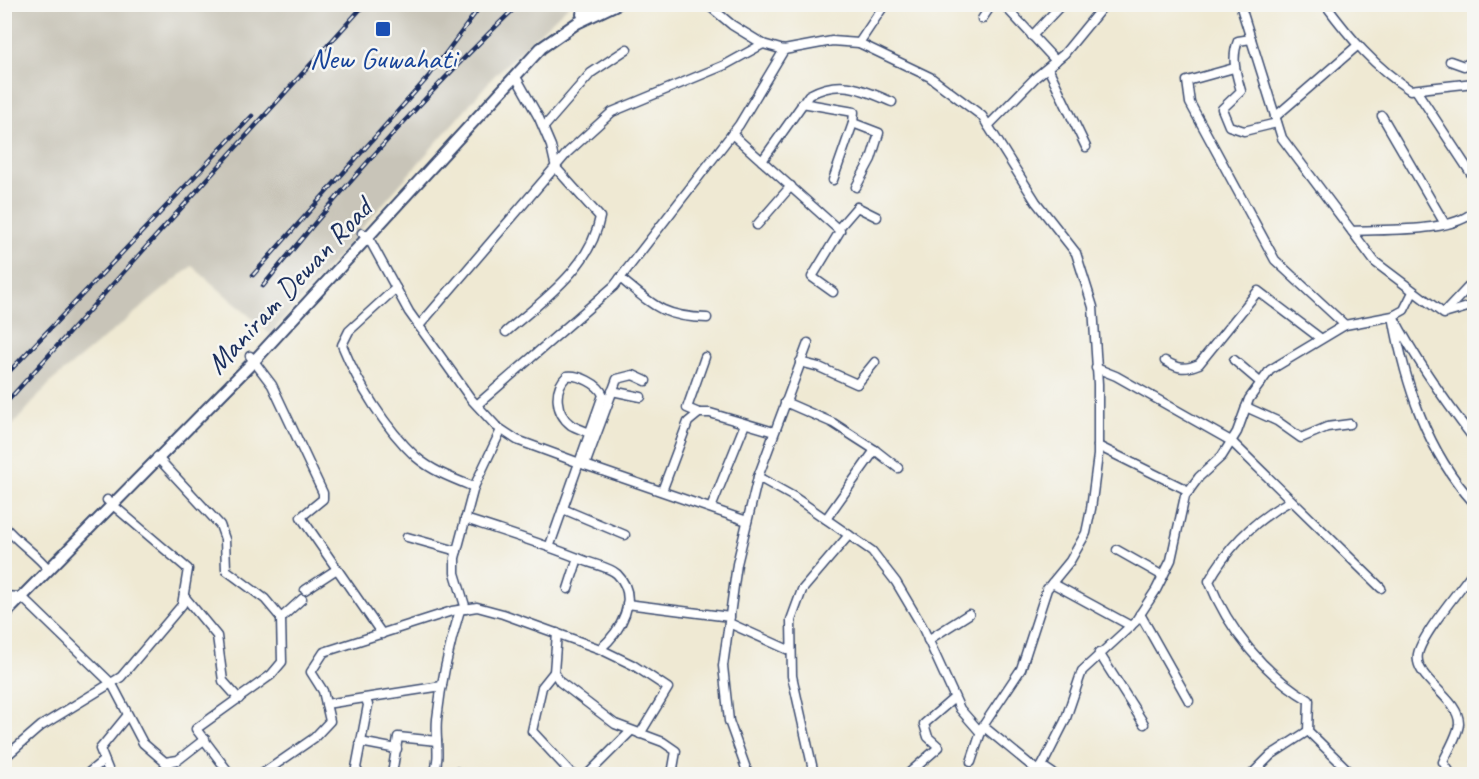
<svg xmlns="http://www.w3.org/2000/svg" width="1479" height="779" font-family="Caveat,sans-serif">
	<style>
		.industrial { fill: #c8c4b8 }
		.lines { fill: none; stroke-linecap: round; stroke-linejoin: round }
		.minor-casing { stroke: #3b4b70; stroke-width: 11 }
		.major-casing { stroke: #3b4b70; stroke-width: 14 }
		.minor { stroke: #fff; stroke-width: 8 }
		.major { stroke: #fff; stroke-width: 10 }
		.rail-casing { stroke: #1b2f5e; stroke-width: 4.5 }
		.rail { stroke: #f6f6f2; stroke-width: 2; stroke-dasharray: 7; stroke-linecap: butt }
		.transit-dot { fill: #1a4fb4; stroke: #f6f6f2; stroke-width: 2 }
		.labels { text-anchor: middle; stroke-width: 5; stroke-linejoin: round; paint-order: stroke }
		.transit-label { font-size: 30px; fill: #164399; stroke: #f6f6f2 }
		.street-label { font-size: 30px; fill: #1b2f5e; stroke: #f6f6f2 }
	</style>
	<rect width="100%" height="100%" fill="#f6f6f2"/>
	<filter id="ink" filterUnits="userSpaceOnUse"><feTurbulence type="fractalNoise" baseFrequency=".0167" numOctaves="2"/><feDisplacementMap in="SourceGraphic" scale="12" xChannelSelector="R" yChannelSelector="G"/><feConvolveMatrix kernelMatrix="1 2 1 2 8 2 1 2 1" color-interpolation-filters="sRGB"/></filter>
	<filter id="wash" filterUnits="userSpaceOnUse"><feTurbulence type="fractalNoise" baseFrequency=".008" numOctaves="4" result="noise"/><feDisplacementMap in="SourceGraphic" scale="24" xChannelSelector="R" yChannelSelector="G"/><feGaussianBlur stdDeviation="1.35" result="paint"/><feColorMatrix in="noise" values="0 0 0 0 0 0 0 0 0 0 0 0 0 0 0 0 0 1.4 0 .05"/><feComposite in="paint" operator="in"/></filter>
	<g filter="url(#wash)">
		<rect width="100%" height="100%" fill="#efe9d3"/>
		<polygon class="industrial" points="5,5 569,5 495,75 270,334 192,266 52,381 5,434"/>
	</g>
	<g filter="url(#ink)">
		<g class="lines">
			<defs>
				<g id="minor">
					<polyline points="707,4 732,25 763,44 784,50 832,41 859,43 930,77 982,116 1036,202 1076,253 1093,307 1098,384 1098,455 1091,509 1086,533 1070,561 1047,589 1021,669 983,726 971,762"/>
					<polyline points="1003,4 1056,61"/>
					<polyline points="1240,4 1282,138 1375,262 1444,314 1471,306 1474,309"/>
					<path d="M1325,4C1350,38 1375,67 1410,90L1474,83"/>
					<polyline points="982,19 992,4"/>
					<polyline points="1032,36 1062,4"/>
					<path d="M1251,39L1238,41C1231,58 1236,74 1241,91L1222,109L1229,126L1244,131L1277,123"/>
					<polyline points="859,43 885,4"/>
					<polyline points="1450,61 1464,66 1474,60"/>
					<polyline points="1470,63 1474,76"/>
					<polyline points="1048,68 1086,147"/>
					<polyline points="1234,68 1187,81 1190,103 1275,260 1345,325"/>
					<polyline points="1416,90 1474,178"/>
					<polyline points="802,103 854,112 853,123 833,180"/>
					<polyline points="1382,116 1445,224"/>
					<polyline points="1275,117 1357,46"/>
					<polyline points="853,123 879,133 871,159 856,187"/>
					<polyline points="988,126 1036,77 1064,54 1105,4"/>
					<polyline points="544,127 591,73 627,49"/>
					<polyline points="732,134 840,231 812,277 833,292"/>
					<path d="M762,161L809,95C841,78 861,89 892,102"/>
					<polyline points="757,225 791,186"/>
					<polyline points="838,229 857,207 877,217"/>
					<path d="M1352,231C1382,229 1454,233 1474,211"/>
					<polyline points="362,233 368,237 409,312 471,399 496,426 517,440 585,465 747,521"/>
					<path d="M620,278C653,305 662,317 707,318"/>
					<path d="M396,288L349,331L342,345C358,384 385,428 416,457C432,471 454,479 474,487"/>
					<polyline points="1444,313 1474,281"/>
					<polyline points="419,326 568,152 612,112 725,65 763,44"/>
					<path d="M506,332C543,300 591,267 600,217L556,168L551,146L539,118L516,77"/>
					<polyline points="250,356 272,385 323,493 323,499 301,517 382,634"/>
					<polyline points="1234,360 1261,383"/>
					<path d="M1165,361C1179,369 1185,370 1199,364L1258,291L1320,338"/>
					<polyline points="800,362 819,367 857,384 875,362"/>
					<polyline points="1096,368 1116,376 1231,441 1381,588"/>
					<polyline points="612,391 641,397"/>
					<polyline points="785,402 833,423 875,450"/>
					<polyline points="478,404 614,286 739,125 784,50"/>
					<polyline points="1246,407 1277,421 1301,438 1327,427 1350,424"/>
					<polyline points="699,413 687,408 705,357"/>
					<path d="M1474,439C1444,400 1416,360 1393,316C1405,384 1427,452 1474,503"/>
					<polyline points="1098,446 1189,491"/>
					<polyline points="157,457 220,525 225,539 226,570 265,599 281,618 282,662 271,675 196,729 230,774"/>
					<polyline points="585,465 617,379 633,375 646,381"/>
					<polyline points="758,477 794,497 872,551 896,582 922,626 960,709 981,733"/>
					<polyline points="662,491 688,422 699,413 710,413 774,432"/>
					<path d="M1290,501C1256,519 1228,547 1209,581C1228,629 1264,674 1309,700L1308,731L1352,774"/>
					<polyline points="711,508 745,424"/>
					<polyline points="563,509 625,535"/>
					<polyline points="826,519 875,450 898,468"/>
					<path d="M4,526C18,543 36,553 49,570"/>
					<polyline points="407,537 457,551"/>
					<path d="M550,545L603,395C599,384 578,374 567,376C553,389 555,413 571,425C576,428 583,430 589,433"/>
					<polyline points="1117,550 1163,576"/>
					<polyline points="1052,583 1131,626"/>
					<polyline points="568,589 578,558"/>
					<polyline points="305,590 337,569"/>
					<polyline points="4,596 22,597 112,684 143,743 165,762 178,760 205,739"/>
					<polyline points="184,596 217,636 223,681 239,699"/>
					<polyline points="627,604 730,617"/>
					<polyline points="466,609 455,573 455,558 474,487 501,430"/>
					<polyline points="1140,614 1189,701"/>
					<polyline points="281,618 302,599"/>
					<polyline points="729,623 791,651"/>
					<polyline points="557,633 554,672 560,682 615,724 663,742 676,751 672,774"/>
					<polyline points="928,640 969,614"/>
					<polyline points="600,649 633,665 668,688 640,734"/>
					<polyline points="1099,653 1144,724"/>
					<polyline points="554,672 542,687 532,731 572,774"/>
					<polyline points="326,704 442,686"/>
					<polyline points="983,726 1039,772"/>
					<polyline points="360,742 397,749"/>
					<polyline points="4,758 41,726 121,677 182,605 188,569 107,500"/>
					<polyline points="165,762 173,774"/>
					<polyline points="1042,766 1054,774"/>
					<polyline points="457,772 458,774"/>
					<polyline points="87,774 104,760"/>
					<polyline points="110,774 100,749 127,716"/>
					<path d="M262,774L314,738L330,721L323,691L311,672L324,652L452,611L477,607L503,614L600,649C620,632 641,598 617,574C610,567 592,564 583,560C544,544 505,532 465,519"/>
					<polyline points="359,774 356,768 368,705 366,699"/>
					<polyline points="392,774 398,737 437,741"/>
					<path d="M434,774C441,756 435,739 437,719C441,682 449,646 460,610"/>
					<polyline points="588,774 631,731"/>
					<polyline points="748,774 729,721 723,666 737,564 758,477 808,343"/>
					<polyline points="814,774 792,676 791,620 802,590 849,535"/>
					<polyline points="908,774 939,747 928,737 924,724 954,698"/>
					<polyline points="1038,774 1065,721 1082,671 1135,622 1156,590 1171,560 1185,496 1199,477 1222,456 1237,432 1249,399 1270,370 1345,325 1393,316 1404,310 1413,292"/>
					<polyline points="1252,774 1271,755 1308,731"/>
					<path d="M1451,774L1443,762C1448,751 1458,735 1459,724C1460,698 1413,679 1418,654C1422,634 1461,589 1474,570"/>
				</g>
				<g id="major">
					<polyline points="582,14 599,4"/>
					<polyline points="4,615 254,361 541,48 577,23 617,4"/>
				</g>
			</defs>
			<use href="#minor" class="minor-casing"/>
			<use href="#major" class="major-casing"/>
			<use href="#minor" class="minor"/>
			<use href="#major" class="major"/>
			<defs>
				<g id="rail">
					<polyline points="253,275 429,76 482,4"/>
					<path d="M263,286C343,187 427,92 519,4"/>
					<polyline points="4,377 252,116"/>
					<polyline points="4,405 365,4"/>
				</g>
			</defs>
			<use href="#rail" class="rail-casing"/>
			<use href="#rail" class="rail"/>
		</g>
	</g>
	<rect class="transit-dot" x="375" y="21" width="16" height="16" rx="3"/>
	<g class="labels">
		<g class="transit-label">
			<text x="383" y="68">New Guwahati</text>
		</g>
		<g class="street-label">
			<text transform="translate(289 286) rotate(-47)" y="10">Maniram Dewan Road</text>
		</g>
	</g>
	<rect width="1479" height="779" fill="none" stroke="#f6f6f2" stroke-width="24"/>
</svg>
